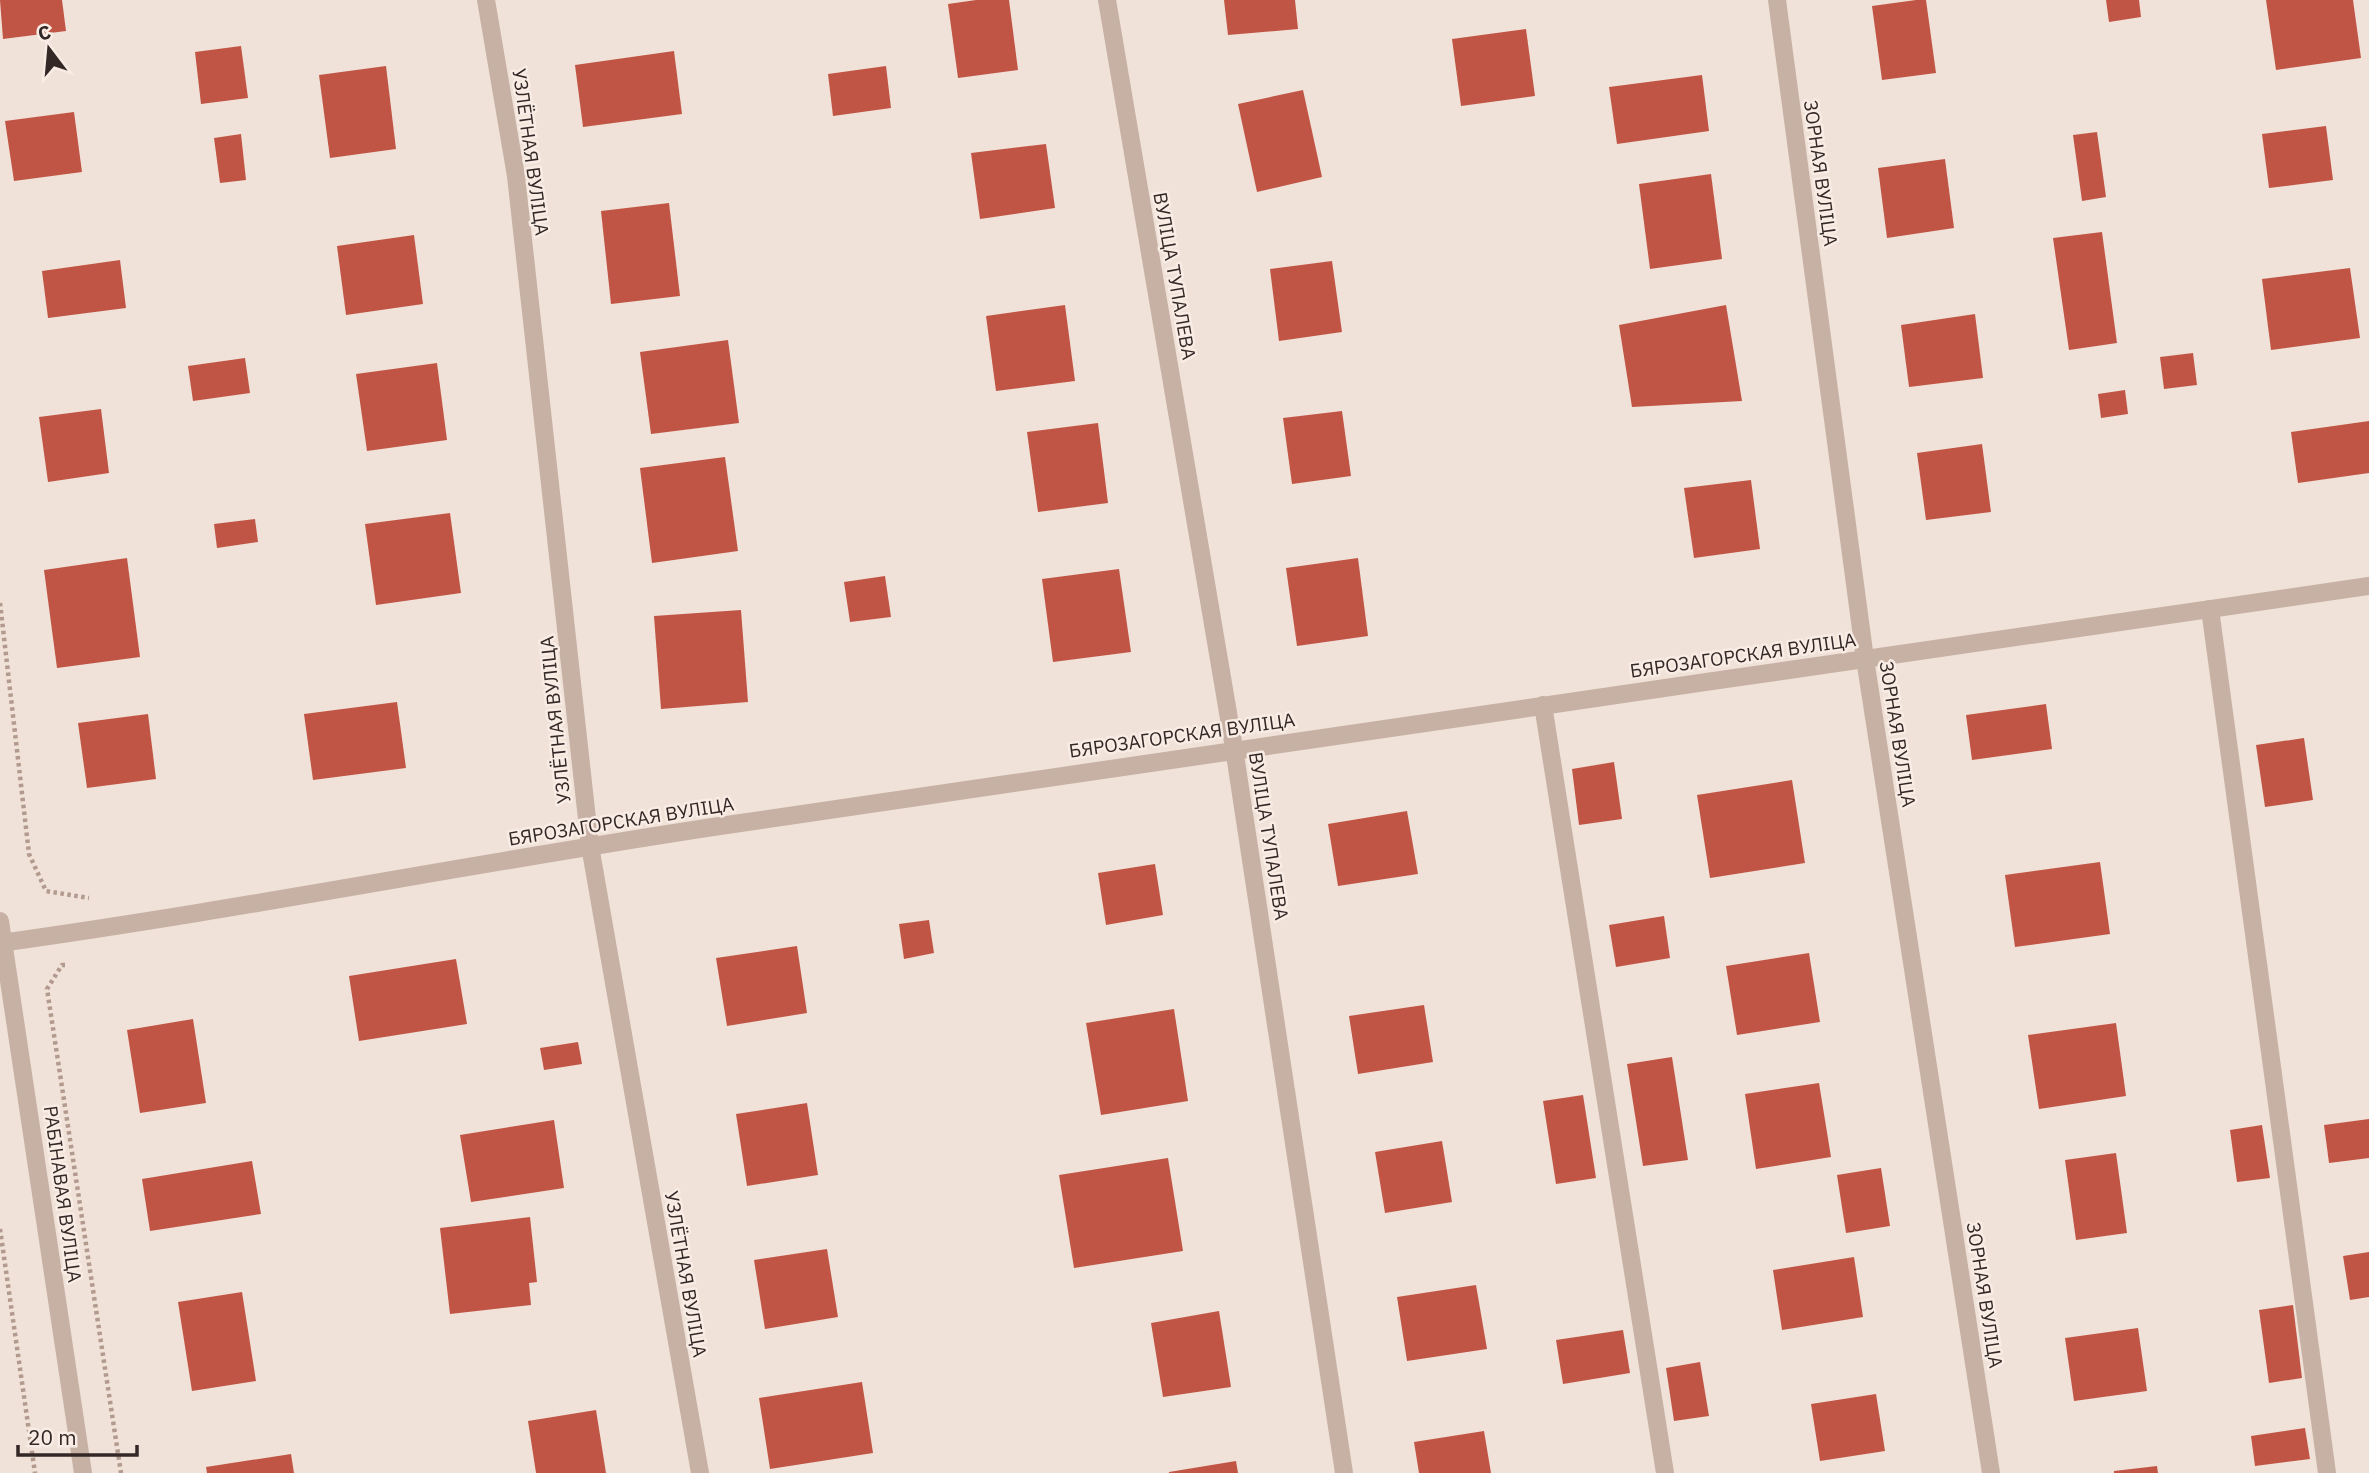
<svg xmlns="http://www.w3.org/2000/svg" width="2369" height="1473" font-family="'IBM Plex Sans',sans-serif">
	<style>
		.building { fill: #c15545 }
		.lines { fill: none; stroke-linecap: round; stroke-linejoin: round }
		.path { stroke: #b39a8f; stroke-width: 4.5; stroke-dasharray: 3.5 3.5; stroke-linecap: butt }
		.service { stroke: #c7b1a5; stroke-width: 18 }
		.minor { stroke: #c7b1a5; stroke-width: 18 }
		.labels { text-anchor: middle; stroke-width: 5; stroke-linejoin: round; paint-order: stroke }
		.street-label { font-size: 19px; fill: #332826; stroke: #f8ece4 }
	</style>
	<rect width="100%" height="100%" fill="#f0e2d8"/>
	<g class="building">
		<polygon points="0,0 62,0 66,31 3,39"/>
		<polygon points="976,0 1009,0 1018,70 958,78 948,4"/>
		<polygon points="1224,0 1295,0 1298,29 1228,35"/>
		<polygon points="1916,0 1926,0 1936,73 1882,80 1872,6"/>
		<polygon points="2106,0 2139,0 2141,17 2109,22"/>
		<polygon points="2266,0 2353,0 2361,58 2276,70"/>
		<polygon points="1526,29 1535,96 1461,106 1452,39"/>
		<polygon points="241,46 248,98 201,104 195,52"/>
		<polygon points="674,51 682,114 583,127 575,65"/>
		<polygon points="386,66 396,149 330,158 319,75"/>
		<polygon points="886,66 891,108 833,116 828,74"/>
		<polygon points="1702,75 1709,131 1617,144 1609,87"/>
		<polygon points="1303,90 1322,177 1257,192 1238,104"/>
		<polygon points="74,112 82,172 14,181 5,121"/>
		<polygon points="2326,126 2333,180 2269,188 2262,134"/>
		<polygon points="2097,132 2106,197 2082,201 2073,135"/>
		<polygon points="241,134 246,180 220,183 214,138"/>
		<polygon points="1046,144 1055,208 980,219 971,153"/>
		<polygon points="1945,159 1954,228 1887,238 1878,168"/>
		<polygon points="1711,174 1722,259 1650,269 1639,184"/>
		<polygon points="669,203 680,296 611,304 601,211"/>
		<polygon points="2102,232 2117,343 2069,350 2053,238"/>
		<polygon points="414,235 423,304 346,315 337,246"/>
		<polygon points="120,260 126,308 48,318 42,271"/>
		<polygon points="1332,261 1342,332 1279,341 1270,269"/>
		<polygon points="2350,268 2360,338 2271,350 2262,279"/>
		<polygon points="1065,305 1075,381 996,391 986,316"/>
		<polygon points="1726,305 1742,401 1632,407 1619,325"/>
		<polygon points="1975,314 1983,378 1909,387 1901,325"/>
		<polygon points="728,340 739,423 651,434 640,352"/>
		<polygon points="2193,353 2197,385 2164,389 2160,357"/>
		<polygon points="245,358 250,393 193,401 188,366"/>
		<polygon points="437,363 447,440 367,451 356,374"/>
		<polygon points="2125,390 2128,414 2101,418 2098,394"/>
		<polygon points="101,409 109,473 48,482 39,417"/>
		<polygon points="1342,411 1351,476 1292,484 1283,418"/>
		<polygon points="2369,421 2369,473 2298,483 2291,432"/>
		<polygon points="1098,423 1108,503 1038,512 1027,432"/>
		<polygon points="1982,444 1991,512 1926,520 1917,453"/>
		<polygon points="725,457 738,551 652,563 640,468"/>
		<polygon points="1751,480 1760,549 1694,558 1684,488"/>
		<polygon points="450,513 461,593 376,605 365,524"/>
		<polygon points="255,519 258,542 217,548 214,524"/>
		<polygon points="127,558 140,657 57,668 44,570"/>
		<polygon points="1358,558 1368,636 1297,646 1286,568"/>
		<polygon points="1119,569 1131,652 1053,662 1042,579"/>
		<polygon points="885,576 891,617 850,622 844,582"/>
		<polygon points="741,610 748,702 661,709 654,616"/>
		<polygon points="397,702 406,768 313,780 304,714"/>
		<polygon points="2046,704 2052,749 1972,760 1966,715"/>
		<polygon points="148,714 156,779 87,788 78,723"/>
		<polygon points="2304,738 2313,800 2265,807 2256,745"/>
		<polygon points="1614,762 1622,819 1579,825 1572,769"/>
		<polygon points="1792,780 1805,863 1710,878 1697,795"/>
		<polygon points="1407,811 1418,874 1338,886 1328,824"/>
		<polygon points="2100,862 2110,934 2015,947 2005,875"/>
		<polygon points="1155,864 1163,915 1106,925 1098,873"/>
		<polygon points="1664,916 1670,958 1616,967 1609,925"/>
		<polygon points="929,920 934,953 904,959 899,924"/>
		<polygon points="797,946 807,1013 727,1026 716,958"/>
		<polygon points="1809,953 1820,1022 1737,1035 1726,966"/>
		<polygon points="456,959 467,1024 359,1041 349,976"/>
		<polygon points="1424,1005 1433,1062 1358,1074 1349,1016"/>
		<polygon points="1174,1009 1188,1101 1101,1115 1086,1023"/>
		<polygon points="193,1019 206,1103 140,1113 127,1030"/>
		<polygon points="2116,1023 2126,1096 2039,1109 2028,1035"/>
		<polygon points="578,1042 582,1064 544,1070 540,1048"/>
		<polygon points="1672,1057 1688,1160 1643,1166 1627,1064"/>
		<polygon points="1819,1083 1831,1157 1756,1169 1745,1094"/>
		<polygon points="1583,1095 1596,1178 1556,1184 1543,1101"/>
		<polygon points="807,1103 818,1175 747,1186 736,1114"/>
		<polygon points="2369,1119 2369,1158 2329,1163 2324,1125"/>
		<polygon points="554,1120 564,1188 471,1202 460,1135"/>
		<polygon points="2262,1125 2270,1178 2237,1182 2230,1130"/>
		<polygon points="1442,1141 1452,1202 1385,1213 1375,1152"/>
		<polygon points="2116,1153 2127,1233 2076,1240 2065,1160"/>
		<polygon points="1168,1158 1183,1251 1074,1268 1059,1175"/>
		<polygon points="252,1161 261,1214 150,1231 142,1179"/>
		<polygon points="1881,1168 1890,1226 1846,1233 1837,1175"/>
		<polygon points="530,1217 537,1282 529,1283 531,1305 450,1314 440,1228"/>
		<polygon points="827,1249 838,1317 765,1329 754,1260"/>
		<polygon points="2369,1252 2369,1297 2350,1300 2343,1256"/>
		<polygon points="1854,1257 1863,1317 1782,1330 1773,1270"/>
		<polygon points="1476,1285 1487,1349 1407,1361 1397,1297"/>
		<polygon points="242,1292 256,1381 192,1391 178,1302"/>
		<polygon points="2293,1305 2302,1378 2269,1383 2259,1310"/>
		<polygon points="1219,1311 1231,1387 1163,1397 1151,1323"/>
		<polygon points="2138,1328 2147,1391 2074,1401 2065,1338"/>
		<polygon points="1623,1330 1630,1373 1563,1384 1556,1340"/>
		<polygon points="1700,1362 1709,1416 1674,1421 1666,1368"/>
		<polygon points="862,1382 873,1453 770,1469 759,1398"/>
		<polygon points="1876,1394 1885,1451 1820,1461 1811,1404"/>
		<polygon points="596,1410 606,1473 536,1473 528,1421"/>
		<polygon points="2305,1428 2310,1459 2255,1466 2251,1436"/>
		<polygon points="1484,1431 1491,1473 1419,1473 1414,1442"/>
		<polygon points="291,1454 294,1473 207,1473 206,1467"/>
		<polygon points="1236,1461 1238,1473 1169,1473 1169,1472"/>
		<polygon points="2157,1466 2158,1473 2114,1473 2114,1471"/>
	</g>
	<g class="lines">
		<g class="path">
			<polyline points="0,603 29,854 46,891 89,898"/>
			<polyline points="65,965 62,965 47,989 121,1473"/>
			<polyline points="0,1229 35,1473"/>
		</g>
		<g class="service">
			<polyline points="2210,609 2327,1473"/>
			<polyline points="1543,705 1665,1473"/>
		</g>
		<g class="minor">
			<polyline points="486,0 516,176 590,846 700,1473"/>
			<polyline points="1107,0 1234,748 1344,1473"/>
			<polyline points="1777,0 1865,659 1991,1473"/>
			<polyline points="0,921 83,1473"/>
			<path d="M0,943C238,910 475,863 713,827C1265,744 1817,667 2369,586"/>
		</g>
	</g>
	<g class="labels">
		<g class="street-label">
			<text transform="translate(531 152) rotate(82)" y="7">УЗЛЁТНАЯ ВУЛІЦА</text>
			<text transform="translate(1821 173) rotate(82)" y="7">ЗОРНАЯ ВУЛІЦА</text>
			<text transform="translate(1175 276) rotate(80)" y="7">ВУЛІЦА ТУПАЛЕВА</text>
			<text transform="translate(1743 655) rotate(-8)" y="7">БЯРОЗАГОРСКАЯ ВУЛІЦА</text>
			<text transform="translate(555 720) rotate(-96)" y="7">УЗЛЁТНАЯ ВУЛІЦА</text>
			<text transform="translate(1898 734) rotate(81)" y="7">ЗОРНАЯ ВУЛІЦА</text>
			<text transform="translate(1182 735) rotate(-8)" y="7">БЯРОЗАГОРСКАЯ ВУЛІЦА</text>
			<text transform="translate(621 821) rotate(-9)" y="7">БЯРОЗАГОРСКАЯ ВУЛІЦА</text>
			<text transform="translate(1269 836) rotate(81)" y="7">ВУЛІЦА ТУПАЛЕВА</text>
			<text transform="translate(63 1194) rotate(82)" y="7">РАБІНАВАЯ ВУЛІЦА</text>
			<text transform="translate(686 1274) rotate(80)" y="7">УЗЛЁТНАЯ ВУЛІЦА</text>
			<text transform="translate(1985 1295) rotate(81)" y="7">ЗОРНАЯ ВУЛІЦА</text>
		</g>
	</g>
	<g transform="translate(49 49) rotate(344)" stroke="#f8ece4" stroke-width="5" paint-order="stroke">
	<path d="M0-5L12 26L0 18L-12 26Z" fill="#332826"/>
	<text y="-10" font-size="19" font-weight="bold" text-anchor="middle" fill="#332826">С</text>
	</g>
	<path d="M18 1445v10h119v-10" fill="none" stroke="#332826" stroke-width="3.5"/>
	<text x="28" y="1445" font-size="21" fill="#332826" stroke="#f8ece4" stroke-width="5" paint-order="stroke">20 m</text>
</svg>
